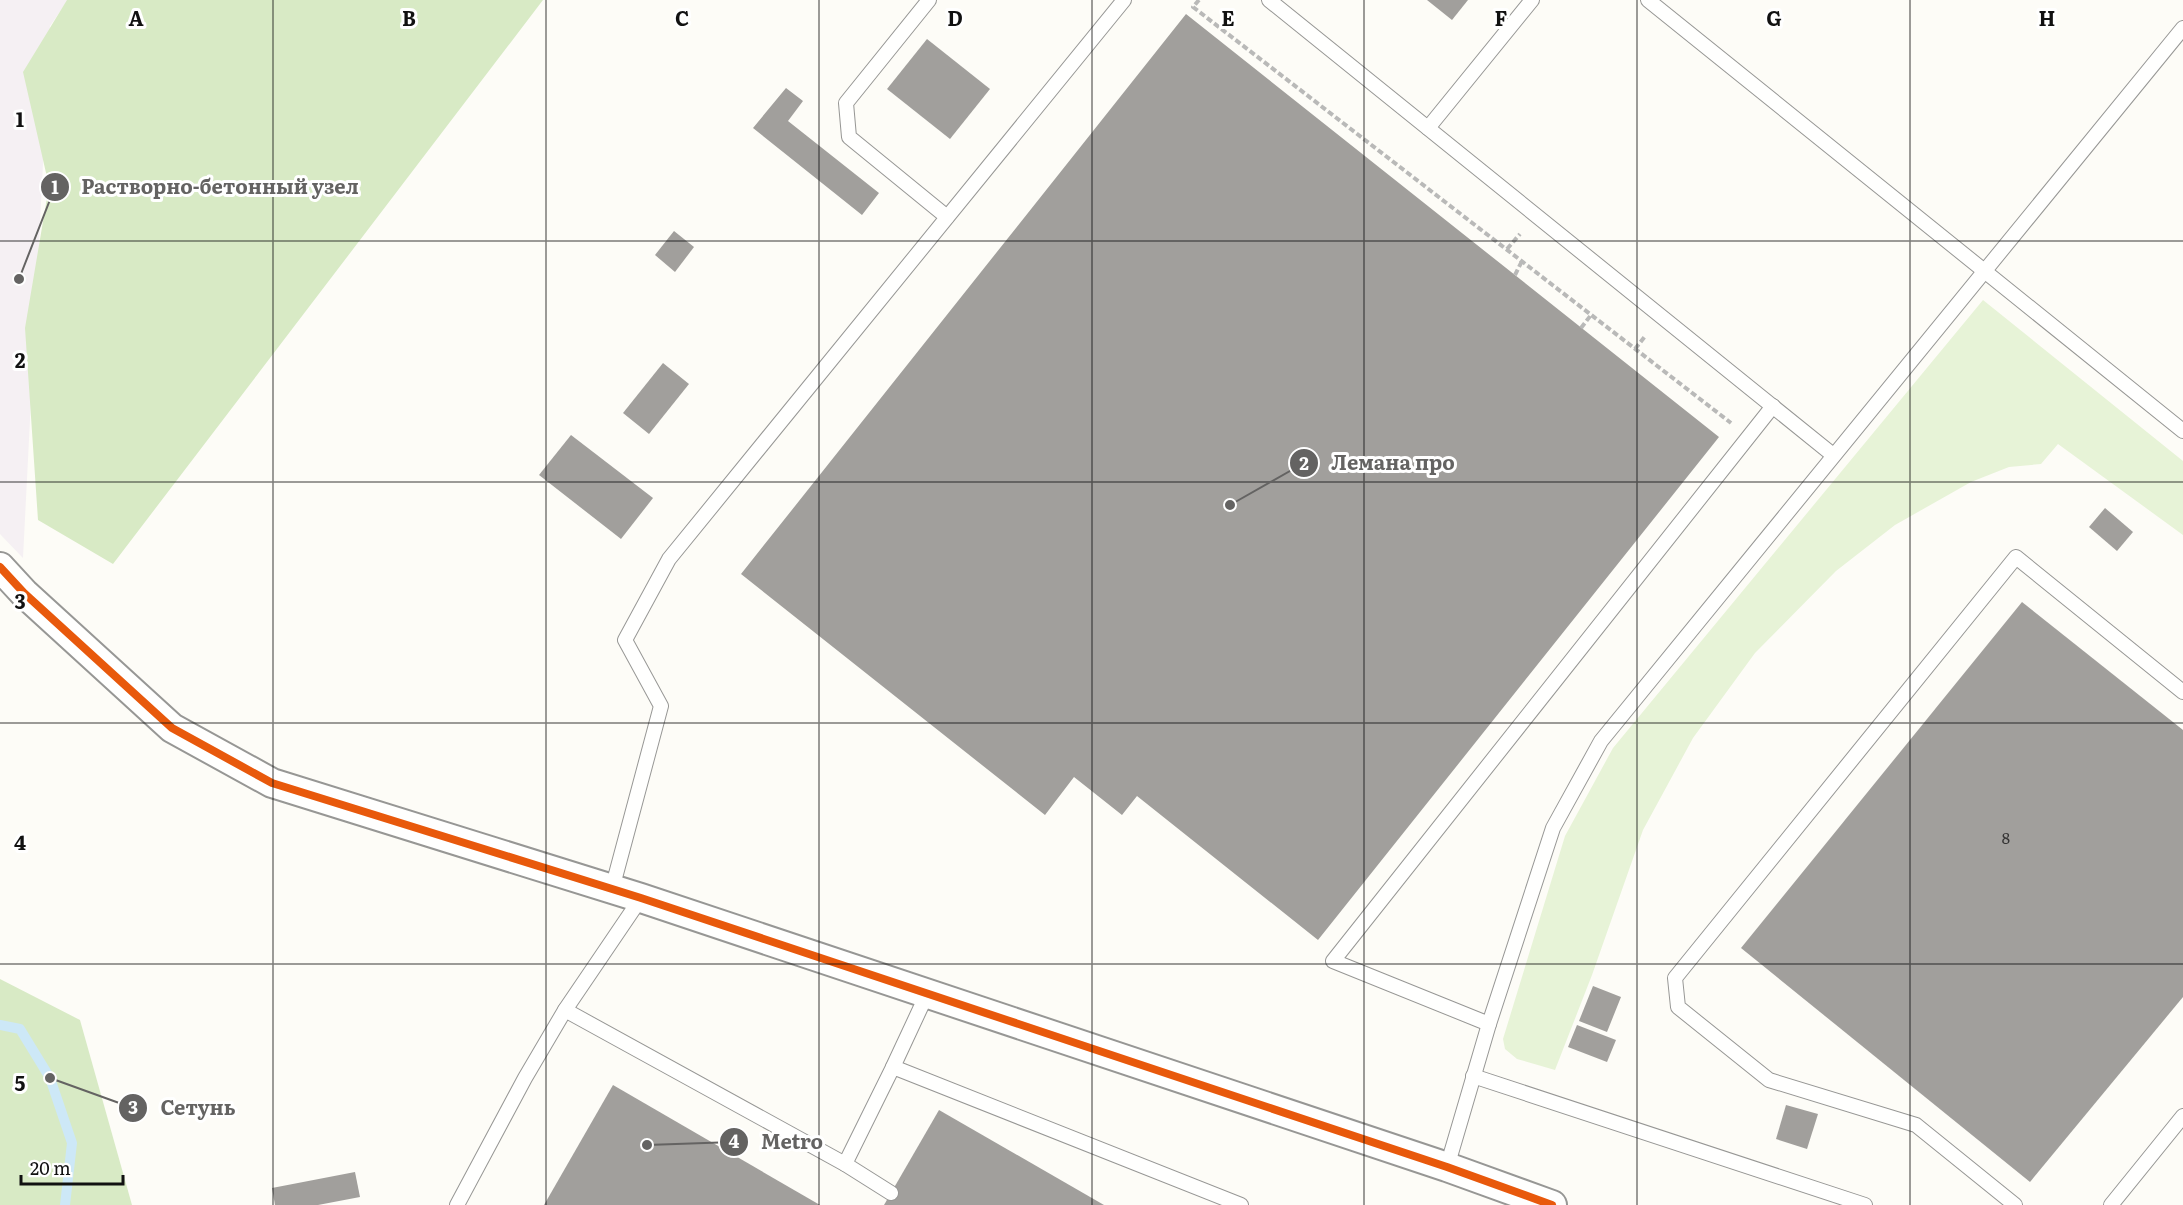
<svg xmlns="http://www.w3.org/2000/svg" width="2183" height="1205" font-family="Literata,serif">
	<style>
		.industrial { fill: #f5f0f3 }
		.green { fill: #e7f3d7 }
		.forest { fill: #d8eac5 }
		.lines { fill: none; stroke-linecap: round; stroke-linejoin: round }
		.stream { stroke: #cde8f7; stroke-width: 10 }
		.building { fill: #a19f9c }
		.service-casing { stroke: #979795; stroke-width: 16 }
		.minor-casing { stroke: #979795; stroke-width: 32 }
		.path { stroke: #b9b9b8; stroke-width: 4; stroke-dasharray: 6 3; stroke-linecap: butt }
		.service { stroke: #fffffe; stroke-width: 14 }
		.minor { stroke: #fffffe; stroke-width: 28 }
		.cycleway-casing { stroke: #fff; stroke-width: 11 }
		.cycleway { stroke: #e8590c; stroke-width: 8 }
		.grid { fill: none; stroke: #111; stroke-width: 1.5; stroke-opacity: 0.55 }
		.labels { text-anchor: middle; stroke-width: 6; stroke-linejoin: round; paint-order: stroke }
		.number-label { font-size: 15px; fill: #353434 }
		.grid-label { font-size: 20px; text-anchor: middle; font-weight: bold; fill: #111; stroke: #fff; stroke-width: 6; stroke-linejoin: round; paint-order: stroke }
		.leader { fill: none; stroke: #646362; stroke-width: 2 }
		.callout-dot { fill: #646362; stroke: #fff; stroke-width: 2 }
		.mark-label { font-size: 18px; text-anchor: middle; font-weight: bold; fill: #fff }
		.callout-label { font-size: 20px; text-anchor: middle; font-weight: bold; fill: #646362; stroke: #fff; stroke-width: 6; stroke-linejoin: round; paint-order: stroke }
	</style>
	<rect width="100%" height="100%" fill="#fdfcf7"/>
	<polygon class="industrial" points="0,0 68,0 50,26 23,558 0,534"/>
	<polygon class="green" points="1983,300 2183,461 2183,535 2058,444 2041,464 2009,467 1971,482 1895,525 1836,571 1755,653 1693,738 1643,830 1592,975 1555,1070 1517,1059 1505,1049 1503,1039 1565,836 1613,748"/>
	<g class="forest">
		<polygon points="67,0 543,0 113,564 38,520 25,328 49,186 23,72"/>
		<polygon points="0,979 80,1020 132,1205 0,1205"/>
	</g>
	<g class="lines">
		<polyline class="stream" points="0,1025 20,1029 50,1078 72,1143 65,1205"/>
	</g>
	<g class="building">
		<polygon points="1427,0 1468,0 1452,20"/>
		<polygon points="1186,14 1719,437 1318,940 1137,796 1122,815 1074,777 1045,815 741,574"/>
		<polygon points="927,39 990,89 950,139 887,89"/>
		<polygon points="786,88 803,101 788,121 879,193 862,215 753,128"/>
		<polygon points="674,231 694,247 675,272 655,255"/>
		<polygon points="663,363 689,384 649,434 623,413"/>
		<polygon points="571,435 653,498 621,539 539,475"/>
		<polygon points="2105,508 2133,532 2117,551 2089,527"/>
		<polygon points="2022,602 2183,730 2183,997 2030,1182 1741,948"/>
		<polygon points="1593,986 1621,997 1607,1032 1579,1021"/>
		<polygon points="1577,1025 1616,1040 1607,1062 1568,1047"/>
		<polygon points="613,1085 820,1205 544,1205"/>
		<polygon points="1786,1105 1818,1114 1807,1149 1776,1139"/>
		<polygon points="939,1110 1104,1205 884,1205"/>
		<polygon points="355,1172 360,1197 318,1205 275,1205 272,1188"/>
	</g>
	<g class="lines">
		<defs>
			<g id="service">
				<polyline points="929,0 846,103 849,137 947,217"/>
				<polyline points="1269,0 1833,455"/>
				<polyline points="1648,0 2183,431"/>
				<polyline points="1428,128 1532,0"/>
				<polyline points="612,889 661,706 625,640 669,559 1124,0"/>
				<polyline points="565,1010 845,1164"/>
				<polyline points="1489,1024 1333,961 1773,406"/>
				<polyline points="893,1067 927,994"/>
				<polyline points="1473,1076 1865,1205"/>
				<polyline points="1447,1167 1489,1024 1553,828 1601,741 2183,28"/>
				<polyline points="891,1193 845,1164 893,1067 1241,1205"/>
				<polyline points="457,1205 525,1078 565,1010 641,898"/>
				<polyline points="2015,1205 1916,1125 1769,1080 1678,1007 1675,978 2016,557 2183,692"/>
				<polyline points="2111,1205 2183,1116"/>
			</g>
			<polyline id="minor" points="0,567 24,593 172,728 272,783 641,898 1447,1167 1552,1205"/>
		</defs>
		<use href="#service" class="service-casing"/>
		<use href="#minor" class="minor-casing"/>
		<g class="path">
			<polyline points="1199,0 1193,7 1731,423"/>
			<polyline points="1507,249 1520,234"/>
			<polyline points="1515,275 1522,261"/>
			<polyline points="1581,328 1591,315"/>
			<polyline points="1635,349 1646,335"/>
		</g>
		<use href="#service" class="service"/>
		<use href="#minor" class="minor"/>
		<defs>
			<polyline id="cycleway" points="0,567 24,593 172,728 272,783 641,898 1447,1167 1552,1205"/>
		</defs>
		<use href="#cycleway" class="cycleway-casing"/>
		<use href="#cycleway" class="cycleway"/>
	</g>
	<path class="grid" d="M273,0V1205M546,0V1205M819,0V1205M1092,0V1205M1364,0V1205M1637,0V1205M1910,0V1205M0,241H2183M0,482H2183M0,723H2183M0,964H2183"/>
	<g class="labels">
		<g class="number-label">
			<text x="2006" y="844">8</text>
		</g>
	</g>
	<g class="grid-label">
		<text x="136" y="26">A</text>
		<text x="409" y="26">B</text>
		<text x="682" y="26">C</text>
		<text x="955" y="26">D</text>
		<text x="1228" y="26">E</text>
		<text x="1501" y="26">F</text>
		<text x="1774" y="26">G</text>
		<text x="2047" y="26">H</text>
		<text x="20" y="127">1</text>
		<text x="20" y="368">2</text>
		<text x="20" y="609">3</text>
		<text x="20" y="850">4</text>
		<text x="20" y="1091">5</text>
	</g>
	<path class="leader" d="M19 279L55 187M1230 505L1304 463M50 1078L133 1108M647 1145L734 1142"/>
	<g class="callout-dot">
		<circle cx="19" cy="279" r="6"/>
		<circle cx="1230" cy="505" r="6"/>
		<circle cx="50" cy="1078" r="6"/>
		<circle cx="647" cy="1145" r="6"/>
		<circle cx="55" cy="187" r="15"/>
		<circle cx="1304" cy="463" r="15"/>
		<circle cx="133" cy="1108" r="15"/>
		<circle cx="734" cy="1142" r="15"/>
	</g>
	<g class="mark-label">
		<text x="55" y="194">1</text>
		<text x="1304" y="470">2</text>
		<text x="133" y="1114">3</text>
		<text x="734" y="1148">4</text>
	</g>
	<g class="callout-label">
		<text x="220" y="194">Растворно-бетонный узел</text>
		<text x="1393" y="470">Лемана про</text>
		<text x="198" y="1115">Сетунь</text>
		<text x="792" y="1149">Metro</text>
	</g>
	<path d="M21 1175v9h102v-9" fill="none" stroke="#111111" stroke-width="3"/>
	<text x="30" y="1175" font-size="18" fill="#111111" stroke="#ffffff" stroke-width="4.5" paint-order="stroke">20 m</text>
</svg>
